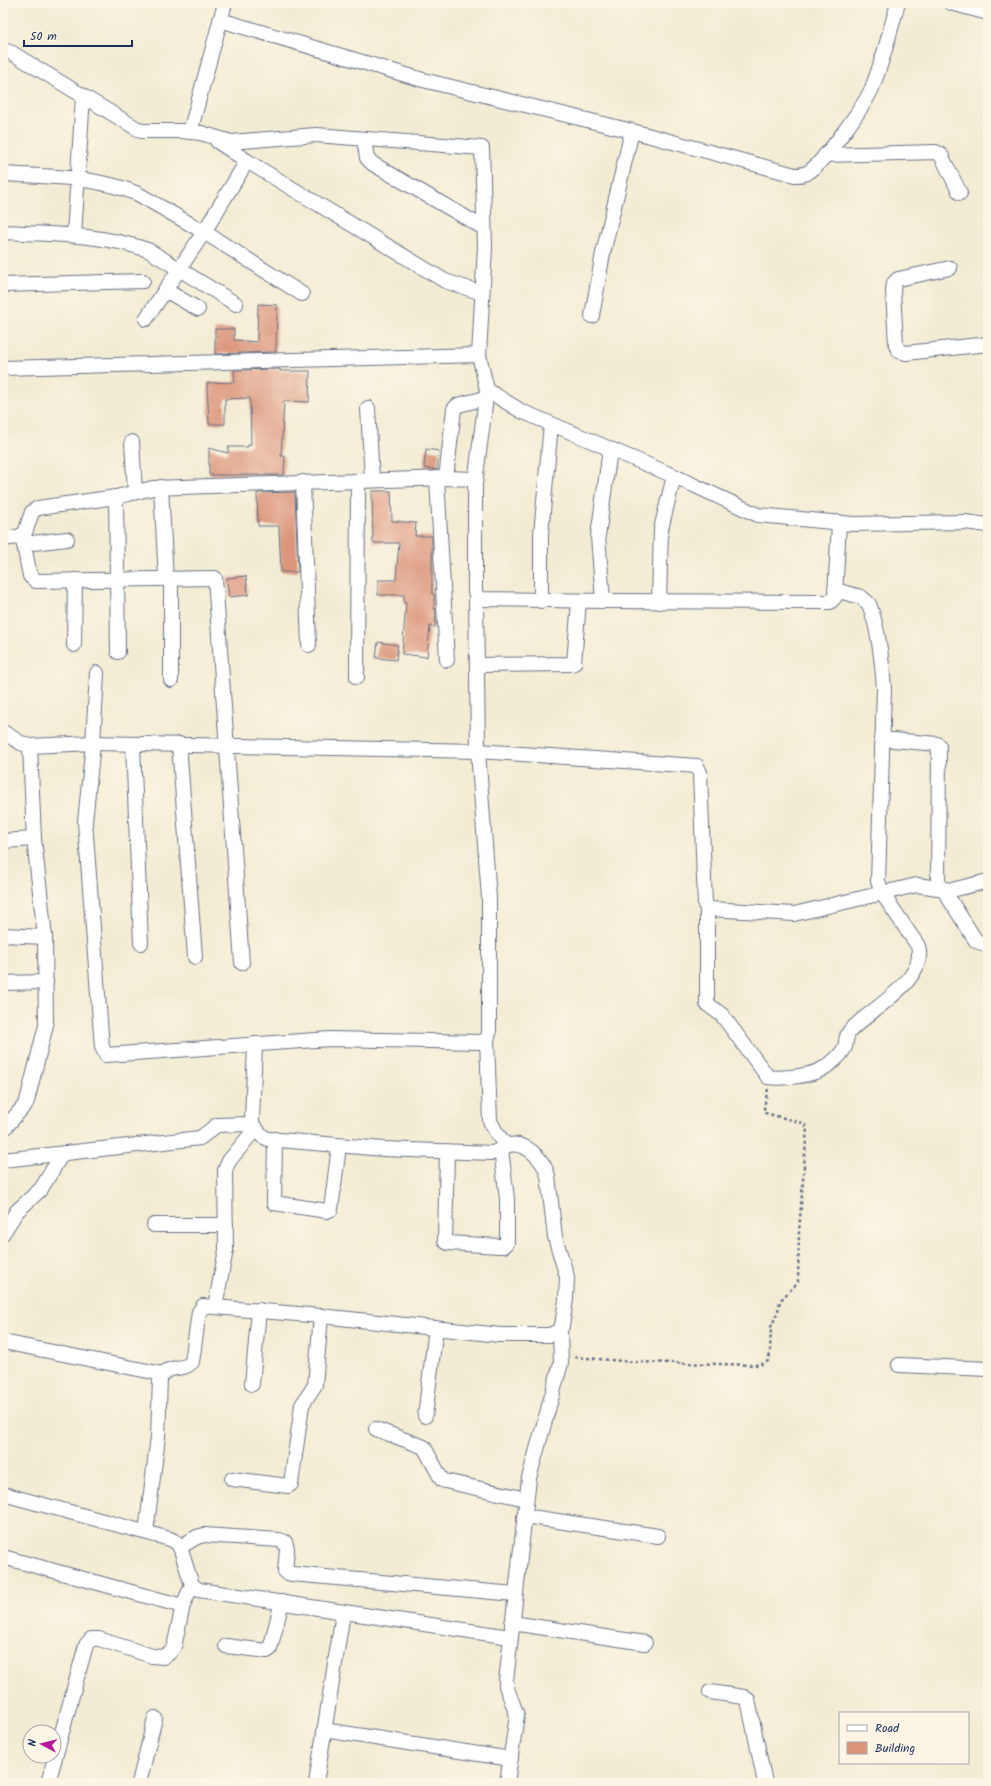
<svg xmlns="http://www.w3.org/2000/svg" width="991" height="1786" font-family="Kalam,sans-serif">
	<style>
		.building { fill: #dc957b }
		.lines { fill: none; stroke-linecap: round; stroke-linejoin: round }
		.minor-casing { stroke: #677187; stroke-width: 16 }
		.path { stroke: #677187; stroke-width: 2.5; stroke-dasharray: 3 3; stroke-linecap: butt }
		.minor { stroke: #fff; stroke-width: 14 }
	</style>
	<rect width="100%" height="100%" fill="#fcf5e5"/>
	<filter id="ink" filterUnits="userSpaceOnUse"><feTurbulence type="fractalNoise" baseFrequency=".025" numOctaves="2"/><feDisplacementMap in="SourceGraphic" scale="8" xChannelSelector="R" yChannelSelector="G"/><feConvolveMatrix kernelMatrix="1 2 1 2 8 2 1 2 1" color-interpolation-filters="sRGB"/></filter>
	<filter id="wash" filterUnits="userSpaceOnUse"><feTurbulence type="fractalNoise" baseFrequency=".012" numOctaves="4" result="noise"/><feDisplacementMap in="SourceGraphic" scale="16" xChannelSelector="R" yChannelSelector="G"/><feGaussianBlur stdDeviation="0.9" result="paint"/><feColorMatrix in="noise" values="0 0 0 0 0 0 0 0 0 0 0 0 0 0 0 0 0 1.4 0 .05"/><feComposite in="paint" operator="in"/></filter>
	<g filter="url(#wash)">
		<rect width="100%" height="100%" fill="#f3ecd4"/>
		<g id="blocks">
			<g class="building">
				<polygon points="258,304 277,305 276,352 215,354 215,329 234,329 234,340 257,342"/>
				<polygon points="280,369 280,371 310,371 309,402 284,401 281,456 285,456 284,475 209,475 209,448 228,453 228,447 248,447 248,445 251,445 250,398 225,399 225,424 209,424 207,383 235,382 234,370"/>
				<polygon points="426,449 439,451 437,470 424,468"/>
				<polygon points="372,491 391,491 392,521 416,523 415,536 432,536 432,594 434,594 434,609 436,609 436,613 435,627 430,626 427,657 402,654 406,603 404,603 404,595 378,595 378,580 396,580 399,543 373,543"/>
				<polygon points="295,492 298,572 281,572 279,528 279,526 258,526 257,493"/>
				<polygon points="246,576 248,595 229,597 227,578"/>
				<polygon points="378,642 398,645 396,660 376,658"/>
			</g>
		</g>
	</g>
	<g filter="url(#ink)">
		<use href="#blocks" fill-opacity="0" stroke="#677187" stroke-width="1"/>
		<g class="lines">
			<defs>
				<g id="minor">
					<polyline points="951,3 988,13"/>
					<path d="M220,20L423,80L632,131L795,175C799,175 803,175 807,173C822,165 865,105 872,88C883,61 890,31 898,3"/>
					<polyline points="3,50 12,53 141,131 182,131 201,133 231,142 316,135 482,148 485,247 479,355 487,390 521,411 674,476 758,515 853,524 965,522 988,525"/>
					<polyline points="190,132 225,3"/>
					<polyline points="364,139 367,158 373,164 484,228"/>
					<polyline points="217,141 247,161 445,281 482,293"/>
					<polyline points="825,155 936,152 941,155 960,193"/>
					<path d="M3,174C49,177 95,176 138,194L204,232L302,294"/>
					<path d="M3,232C51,234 102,234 148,250L236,304"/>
					<polyline points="74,235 83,96"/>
					<polyline points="950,268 898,279 894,283 893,291 896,345 899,351 906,353 988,344"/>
					<polyline points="3,285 143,281"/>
					<polyline points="165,290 198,309"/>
					<polyline points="592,316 603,253 632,131"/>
					<polyline points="146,319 204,232 247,161"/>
					<polyline points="3,368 479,355"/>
					<polyline points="487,390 475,483 475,591 476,596 481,599 603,601 830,602 835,597 839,522"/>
					<polyline points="368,408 372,480"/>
					<polyline points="132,442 135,492"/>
					<polyline points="437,478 447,660"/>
					<polyline points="446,478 454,409 458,405 486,398"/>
					<polyline points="303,482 309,645"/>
					<polyline points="161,487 166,579"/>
					<polyline points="116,497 118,652"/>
					<polyline points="22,535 30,576 36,581 215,578 242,963"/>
					<polyline points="3,539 18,537 25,533 32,512 38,508 116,497 153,488 446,478 476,479"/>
					<polyline points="24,544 67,539"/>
					<polyline points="541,601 541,534 551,424"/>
					<polyline points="603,601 598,536 610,450"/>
					<polyline points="659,602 661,529 674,476"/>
					<polyline points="74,645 75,580"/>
					<polyline points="477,665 571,664 574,663 579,601"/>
					<polyline points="97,673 93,743 85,822 102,1047 106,1055 330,1039 480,1042 487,1040 489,1033 489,898 478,751 476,596"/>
					<polyline points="357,677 358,481"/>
					<polyline points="171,680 171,579"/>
					<polyline points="3,732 21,743 30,746 93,743 478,751 697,766 700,773 705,905 710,909 794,914 917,885 952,890 988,881"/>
					<polyline points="882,739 937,744 939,746 938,888"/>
					<polyline points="133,744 141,943"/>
					<polyline points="179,744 195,957"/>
					<polyline points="3,841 34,839"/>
					<polyline points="943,889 976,941 988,945"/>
					<path d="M707,908V1004L722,1015L768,1077C783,1079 812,1076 824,1068C831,1064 840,1056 844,1049C847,1044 845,1037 849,1032C869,1009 928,981 918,946L882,893L878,881L884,689C882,661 879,630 869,604L861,597L835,590"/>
					<polyline points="3,935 45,937"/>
					<polyline points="3,983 46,982"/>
					<polyline points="487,1040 490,1121 496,1132 506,1146"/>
					<polyline points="3,1130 25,1105 27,1101 46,1025 45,937 34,839 30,746"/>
					<polyline points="275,1139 274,1203 327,1211 331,1209 339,1146"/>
					<polyline points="447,1151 445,1241 448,1243 500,1246 504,1246 507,1243 507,1199 501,1149"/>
					<polyline points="3,1160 200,1138 217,1125 249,1124 252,1120 255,1044"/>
					<polyline points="154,1225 226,1225"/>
					<polyline points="3,1233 17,1211 41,1189 62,1154"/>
					<polyline points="215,1306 226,1250 225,1170 229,1161 255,1129"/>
					<polyline points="3,1342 163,1374"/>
					<polyline points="899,1365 988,1369"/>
					<polyline points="252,1384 259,1310"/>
					<polyline points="425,1416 436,1328"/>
					<polyline points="376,1429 424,1447 442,1480 445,1481 526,1499"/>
					<polyline points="232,1479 288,1486 291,1484 302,1405 315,1385 321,1316"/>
					<polyline points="3,1494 170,1539 176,1542 180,1547 192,1585 199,1590 510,1637"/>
					<polyline points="524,1516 658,1536"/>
					<path d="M146,1532L158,1437L160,1378C169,1363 183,1372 192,1362L199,1312L203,1306L321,1316L500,1335H550L560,1330L562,1326L566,1299L567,1277L555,1237L548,1176C544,1160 525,1139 506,1146C501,1148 498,1152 492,1153L383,1149L268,1139L262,1136L251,1123"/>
					<polyline points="180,1547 197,1537 204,1535 279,1540 285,1542 287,1549 285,1572 292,1574 515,1594"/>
					<polyline points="3,1557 179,1605 183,1605 192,1585"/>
					<polyline points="512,1623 645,1643"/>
					<polyline points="226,1646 267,1651 270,1649 282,1602"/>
					<polyline points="710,1692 744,1697 748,1700 765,1783"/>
					<polyline points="324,1730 511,1759"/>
					<polyline points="48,1783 86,1645 91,1639 99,1639 152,1656 163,1657 169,1653 174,1647 183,1605"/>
					<polyline points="139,1783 155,1718"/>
					<polyline points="316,1783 343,1613"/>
					<polyline points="507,1783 517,1715 506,1686 506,1681 529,1478 561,1363 560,1330"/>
				</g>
			</defs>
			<use href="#minor" class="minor-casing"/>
			<polyline class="path" points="575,1357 636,1362 760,1365 768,1361 770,1354 771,1327 778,1311 780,1301 798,1282 799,1232 807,1127 803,1123 765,1113 764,1107 768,1089"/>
			<use href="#minor" class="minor"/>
		</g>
	</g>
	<rect width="991" height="1786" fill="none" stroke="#fcf5e5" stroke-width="16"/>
	<rect x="839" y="1712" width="130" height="52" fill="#fcf5e5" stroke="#a2a6af"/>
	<rect x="847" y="1725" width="20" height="6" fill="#ffffff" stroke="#a2a6af"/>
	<text x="875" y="1732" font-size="12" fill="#1b2f5e">Road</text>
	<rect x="847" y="1742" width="20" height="12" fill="#dc957b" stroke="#a2a6af"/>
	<text x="875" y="1752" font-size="12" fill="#1b2f5e">Building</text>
	<g transform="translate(42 1744) rotate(277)"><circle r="19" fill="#fcf5e5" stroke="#a2a6af"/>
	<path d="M0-3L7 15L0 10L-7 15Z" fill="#b5179e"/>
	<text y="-6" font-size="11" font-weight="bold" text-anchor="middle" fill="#1b2f5e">N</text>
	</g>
	<path d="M24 40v6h108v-6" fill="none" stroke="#1b2f5e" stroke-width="2"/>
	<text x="30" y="40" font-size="12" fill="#1b2f5e" stroke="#fcf5e5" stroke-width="3" paint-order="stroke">50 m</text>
</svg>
